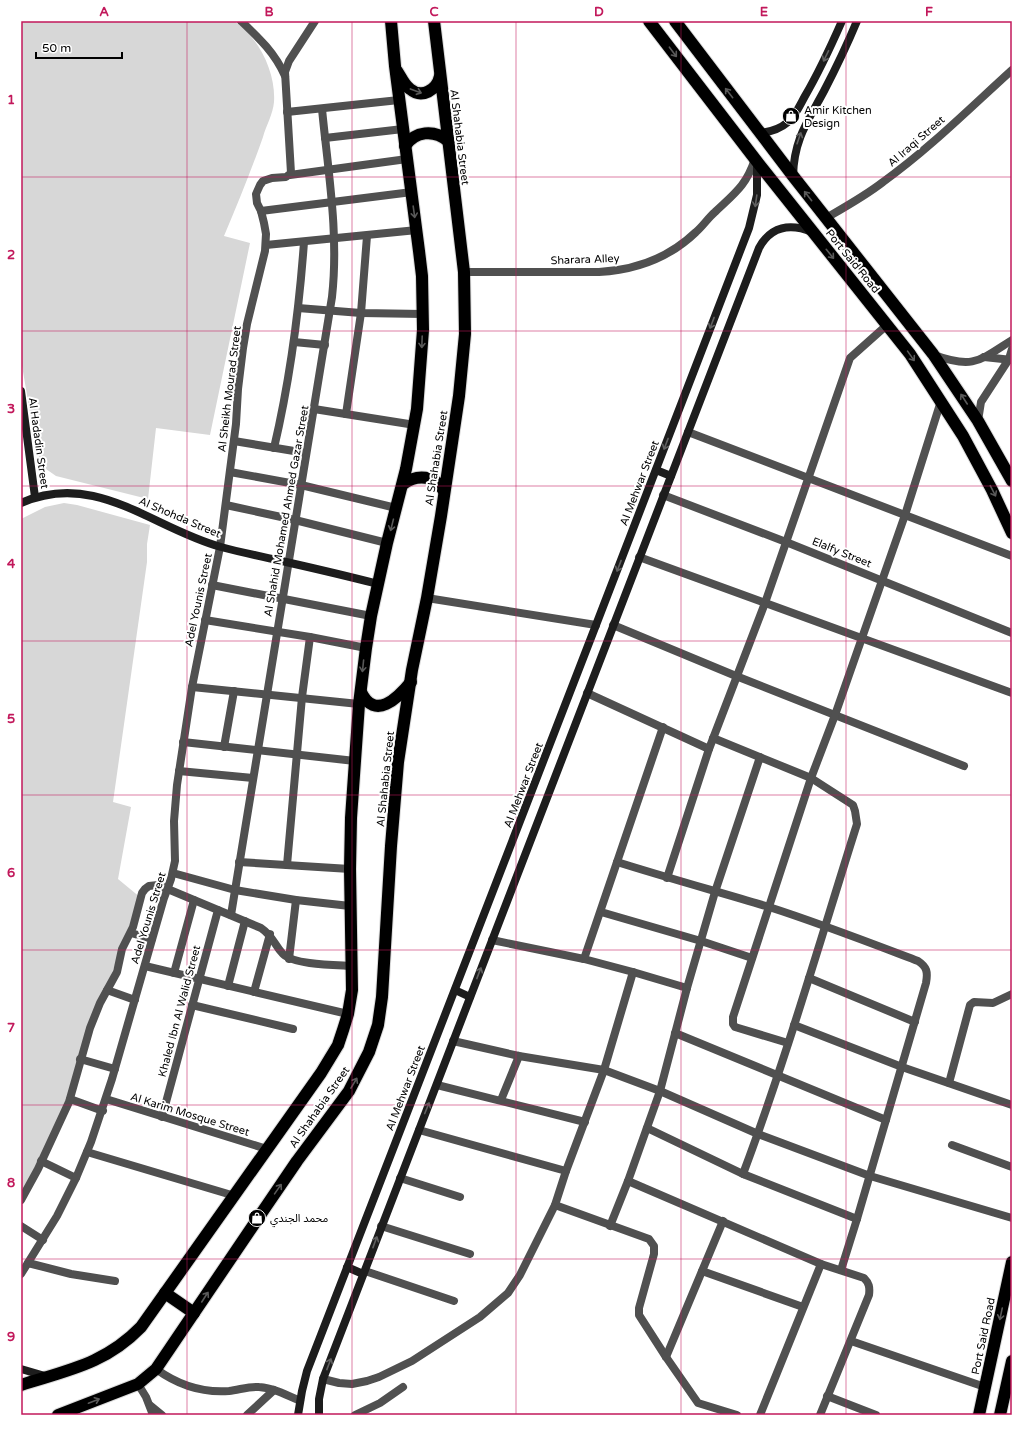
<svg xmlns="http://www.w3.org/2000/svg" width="1033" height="1436" font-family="'Varela Round','Noto Sans Arabic',sans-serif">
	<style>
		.green { fill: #d7d7d7 }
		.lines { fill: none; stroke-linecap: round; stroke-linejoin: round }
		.highway-casing { stroke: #dbdbdb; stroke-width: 14 }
		.street { stroke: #505050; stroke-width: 8 }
		.secondary { stroke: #1d1d1d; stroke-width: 8 }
		.highway { stroke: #000; stroke-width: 12 }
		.oneway { stroke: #595959 }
		.oneway2 { stroke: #616161 }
		.grid { fill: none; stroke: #c2185b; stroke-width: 1; stroke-opacity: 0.55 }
		.labels { text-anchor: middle; stroke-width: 4; stroke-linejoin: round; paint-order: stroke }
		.poi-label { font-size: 11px; fill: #000; stroke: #fff; text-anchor: start }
		.street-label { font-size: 11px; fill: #000; stroke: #fff }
		.neatline { fill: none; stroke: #c2185b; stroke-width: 1.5 }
		.grid-label { font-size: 13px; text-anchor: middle; font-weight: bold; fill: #c2185b }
	</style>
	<rect width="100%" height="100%" fill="#fff"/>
	<g class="green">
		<path d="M21,21H234C259,37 276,73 274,102C273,114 266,126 263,137C251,171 238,203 224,236L250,243L210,435L156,428L148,499L56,476L46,469L37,453L21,360Z"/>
		<polygon points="64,503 77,505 150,525 147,544 147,562 113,802 131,807 118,879 141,898 108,983 68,1097 47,1144 21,1194 21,519 45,507"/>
	</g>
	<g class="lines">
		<defs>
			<g id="highway">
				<polyline points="649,21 755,159 910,354 963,436 992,490 1012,533"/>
				<polyline points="675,21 793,176 933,354 978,421 1012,481"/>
				<path d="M397,71C401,77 404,85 410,89C422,99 437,90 440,76"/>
				<path d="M405,146C415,131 434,129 448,141"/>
				<path d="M403,484C417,474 435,475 444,491"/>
				<path d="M361,692C375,721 398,698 411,682"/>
				<polyline points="165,1293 194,1313"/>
				<path d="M21,1385C68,1370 105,1364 141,1327L321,1073L338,1045L343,1030L348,1014L352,990L350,869L351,818L359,704L366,648L371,616L387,543L406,469L417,409L423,330L422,276L419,251L395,66L391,21"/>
				<polyline points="58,1415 138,1384 156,1369 267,1205 297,1161 349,1091 369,1052 378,1025 382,997 391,846 398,762 412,670 427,598 441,516 459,396 465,334 464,272 434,21"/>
				<polyline points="979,1415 1012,1262"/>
				<polyline points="1000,1415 1012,1361"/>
			</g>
		</defs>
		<use href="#highway" class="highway-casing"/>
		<g class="street">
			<path d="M241,21C259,38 275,53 285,76"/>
			<polyline points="287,112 399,100"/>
			<polyline points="325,138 403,129"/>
			<polyline points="290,175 407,159"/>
			<polyline points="261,211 412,192"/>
			<path d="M826,218C845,207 865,196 883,182C929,149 970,108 1012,70"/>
			<polyline points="266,245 417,230"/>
			<path d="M464,272H599C636,270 669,258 696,232C703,226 708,218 715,212C735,193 746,186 755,159"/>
			<polyline points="298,308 361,313 423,314"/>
			<polyline points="294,342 325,345"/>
			<path d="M934,355C973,369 979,361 1012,340"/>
			<polyline points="984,357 1012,360"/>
			<polyline points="314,409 415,425"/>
			<polyline points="346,414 361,313 367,236"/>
			<polyline points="978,421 981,402 1009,359 1012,349"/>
			<polyline points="688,432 1012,556"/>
			<polyline points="234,441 306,453"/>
			<path d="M274,448C290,380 299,311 304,242"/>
			<polyline points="230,472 301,485 396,508"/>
			<polyline points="663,495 786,542 1012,633"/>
			<polyline points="226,505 295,520 387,543"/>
			<polyline points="639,557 1012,693"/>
			<polyline points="212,585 371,616"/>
			<polyline points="427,598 596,625"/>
			<polyline points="205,620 310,637 366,648"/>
			<polyline points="613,625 736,676 964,766"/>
			<polyline points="192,687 359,704"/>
			<polyline points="587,693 709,749"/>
			<path d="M713,738L811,778L853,805L855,811L857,824C820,941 786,1059 743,1174"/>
			<polyline points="183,742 355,761"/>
			<polyline points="224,747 234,691"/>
			<polyline points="179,771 253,778"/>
			<polyline points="239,862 350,869"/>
			<path d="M617,862C668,878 719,892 769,907C819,923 868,942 918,961C927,967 928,972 926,983L857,1219L841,1270"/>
			<polyline points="287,865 302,697 310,637"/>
			<polyline points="173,873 235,890 296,900 350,906"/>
			<polyline points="667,878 709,749 765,603 850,358 887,325"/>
			<polyline points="601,912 701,941 752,958"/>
			<path d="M231,915L332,297C339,234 328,171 322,109"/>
			<polyline points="131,933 152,939"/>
			<polyline points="492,940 584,959 633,972 687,988"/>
			<polyline points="289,959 296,900"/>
			<polyline points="584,959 663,727"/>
			<polyline points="145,966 348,1014"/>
			<polyline points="174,973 194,900"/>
			<polyline points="809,978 915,1022"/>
			<polyline points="228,986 245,921"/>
			<polyline points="107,990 135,1000"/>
			<polyline points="254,992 270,934"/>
			<polyline points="192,1005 293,1029"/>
			<polyline points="794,1025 902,1067 1012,1105"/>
			<polyline points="675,1033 886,1120"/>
			<polyline points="453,1041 519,1056 604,1070 660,1091 758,1134 870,1176 1012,1218"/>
			<polyline points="788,1043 735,1027 733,1024 733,1017 811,778 835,715 905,515 941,401"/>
			<polyline points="80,1059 115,1069"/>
			<polyline points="949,1083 970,1005 974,1002 993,1003 1012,994"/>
			<polyline points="437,1085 585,1122"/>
			<polyline points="70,1099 103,1111"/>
			<polyline points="106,1099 267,1149"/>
			<polyline points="501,1100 519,1056"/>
			<polyline points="162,1117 218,910"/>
			<polyline points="647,1128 743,1174 857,1219"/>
			<polyline points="419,1130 566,1171"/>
			<polyline points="952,1145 1012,1167"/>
			<polyline points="87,1152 235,1196"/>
			<polyline points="41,1161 76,1178"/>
			<polyline points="400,1178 460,1197"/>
			<path d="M628,1181L821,1264L864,1278C869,1283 870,1287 869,1295L820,1415"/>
			<path d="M21,1200L38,1169L69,1102L90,1028L100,1003L117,972L122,949L133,927L142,893L145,889L149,886L158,885L261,928C274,937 274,945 283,954C294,965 336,965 352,966"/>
			<polyline points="555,1205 649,1239 654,1246 654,1254 639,1308 639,1315 666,1357 698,1403 737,1415"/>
			<polyline points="21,1226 43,1240"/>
			<polyline points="381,1226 470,1254"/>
			<polyline points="610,1226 628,1181 660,1091 687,988 715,892 760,757"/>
			<polyline points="28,1263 71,1274 115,1281"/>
			<polyline points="365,1271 454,1301"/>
			<polyline points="702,1271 803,1307"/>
			<polyline points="21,1274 57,1216 76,1178 91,1142 112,1079 164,898 171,879 175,861 174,821 177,785 192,687 220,547 236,424 238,389 243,348 247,324 265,251 266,234 264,223 261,211 257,203 256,194 260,185 263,181 272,178 286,177 291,173 285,72 289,61 315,21"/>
			<polyline points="851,1341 985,1387"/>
			<polyline points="666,1357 723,1221"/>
			<path d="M156,1369C178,1385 202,1393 229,1391C239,1390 249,1386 259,1387C274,1388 287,1395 300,1401"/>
			<polyline points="323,1379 339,1383 352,1384 367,1381 379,1377 412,1361 480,1317 508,1293 520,1275 555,1205 566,1171 604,1070 633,972"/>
			<polyline points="138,1384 146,1397 153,1415"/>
			<polyline points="827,1396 876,1415"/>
			<polyline points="151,1406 162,1415"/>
			<polyline points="247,1415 274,1390"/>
			<polyline points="355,1415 380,1403 403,1387"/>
			<polyline points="760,1415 821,1264"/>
		</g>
		<g class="secondary">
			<path d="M760,133C770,132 780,129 788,122C796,115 800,105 805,96C819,72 831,46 842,21"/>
			<path d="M793,176C794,139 808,121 824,91C836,68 847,45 857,21"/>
			<polyline points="21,391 35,497"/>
			<polyline points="656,470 671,476"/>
			<path d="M21,503C96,470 152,528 221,547C243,553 265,557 286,562C317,569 347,576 378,584"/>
			<polyline points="455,990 470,997"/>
			<polyline points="347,1267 363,1274"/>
			<polyline points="21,1369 45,1376"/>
			<polyline points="298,1415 302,1391 307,1371 596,625 749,228 757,195 757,162"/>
			<path d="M319,1415V1399L323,1379L759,248C771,226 790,223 812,232"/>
		</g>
		<use href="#highway" class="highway"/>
	</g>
	<defs><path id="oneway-shaft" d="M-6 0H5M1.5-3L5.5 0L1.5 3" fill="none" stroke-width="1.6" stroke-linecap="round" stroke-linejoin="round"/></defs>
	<g class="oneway">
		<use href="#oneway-shaft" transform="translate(673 52) rotate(53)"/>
		<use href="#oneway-shaft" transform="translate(416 91) rotate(20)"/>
		<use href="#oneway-shaft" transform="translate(729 93) rotate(-128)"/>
		<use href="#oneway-shaft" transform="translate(808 196) rotate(-128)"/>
		<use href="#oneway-shaft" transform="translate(414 212) rotate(82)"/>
		<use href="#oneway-shaft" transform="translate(830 254) rotate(51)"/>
		<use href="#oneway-shaft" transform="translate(422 342) rotate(92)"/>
		<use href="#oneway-shaft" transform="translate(911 356) rotate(55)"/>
		<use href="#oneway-shaft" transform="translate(964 399) rotate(-123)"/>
		<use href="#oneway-shaft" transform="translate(993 491) rotate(63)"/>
		<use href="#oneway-shaft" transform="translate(392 525) rotate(104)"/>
		<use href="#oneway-shaft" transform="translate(363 666) rotate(96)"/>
		<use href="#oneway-shaft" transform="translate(354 1083) rotate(-59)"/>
		<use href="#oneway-shaft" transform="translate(278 1189) rotate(-55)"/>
		<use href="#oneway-shaft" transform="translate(205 1297) rotate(-57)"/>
		<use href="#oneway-shaft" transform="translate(1001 1314) rotate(102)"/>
		<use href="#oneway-shaft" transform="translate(94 1401) rotate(-21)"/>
	</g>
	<g class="oneway2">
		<use href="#oneway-shaft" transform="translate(826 56) rotate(116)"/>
		<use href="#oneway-shaft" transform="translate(799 138) rotate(-71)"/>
		<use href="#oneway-shaft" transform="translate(756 201) rotate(98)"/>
		<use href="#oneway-shaft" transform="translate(712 323) rotate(111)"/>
		<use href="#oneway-shaft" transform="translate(666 444) rotate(111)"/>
		<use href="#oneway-shaft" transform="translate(619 566) rotate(111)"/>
		<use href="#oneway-shaft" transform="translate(479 973) rotate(-69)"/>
		<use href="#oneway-shaft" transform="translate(427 1108) rotate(-68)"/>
		<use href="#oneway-shaft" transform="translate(375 1242) rotate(-70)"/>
		<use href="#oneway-shaft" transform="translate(329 1364) rotate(-69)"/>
	</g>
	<path class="grid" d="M187,21V1415M352,21V1415M516,21V1415M681,21V1415M846,21V1415M21,177H1012M21,331H1012M21,486H1012M21,641H1012M21,795H1012M21,950H1012M21,1105H1012M21,1259H1012"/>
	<defs>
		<symbol id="shop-disc" viewBox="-11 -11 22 22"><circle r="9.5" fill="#000" stroke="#fff"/><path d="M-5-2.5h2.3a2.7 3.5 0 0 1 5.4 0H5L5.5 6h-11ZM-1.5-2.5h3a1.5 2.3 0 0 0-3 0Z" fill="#fff"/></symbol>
	</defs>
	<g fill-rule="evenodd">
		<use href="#shop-disc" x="781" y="106" width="20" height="20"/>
		<use href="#shop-disc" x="247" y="1208" width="20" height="20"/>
	</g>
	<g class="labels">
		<g class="poi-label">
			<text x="804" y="114">Amir Kitchen<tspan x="804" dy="13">Design</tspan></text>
			<text x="270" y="1222">محمد الجندي</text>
		</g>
		<g class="street-label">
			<text transform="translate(460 137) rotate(83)" y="4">Al Shahabia Street</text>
			<text transform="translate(916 141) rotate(-41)" y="4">Al Iraqi Street</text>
			<text transform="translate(585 259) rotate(-2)" y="4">Sharara Alley</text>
			<text transform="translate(853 261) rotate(51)" y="4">Port Said Road</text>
			<text transform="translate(229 389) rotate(-83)" y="4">Al Sheikh Mourad Street</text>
			<text transform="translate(39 443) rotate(82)" y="4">Al Hadadin Street</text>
			<text transform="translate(436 458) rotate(-81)" y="4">Al Shahabia Street</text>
			<text transform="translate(639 483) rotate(-69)" y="4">Al Mehwar Street</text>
			<text transform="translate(286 511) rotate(-80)" y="4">Al Shahid Mohamed Ahmed Gazar Street</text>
			<text transform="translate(180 517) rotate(23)" y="4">Al Shohda Street</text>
			<text transform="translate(842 552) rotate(22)" y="4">Elalfy Street</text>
			<text transform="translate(198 600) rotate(-78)" y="4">Adel Younis Street</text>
			<text transform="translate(385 779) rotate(-84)" y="4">Al Shahabia Street</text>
			<text transform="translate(523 785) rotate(-69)" y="4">Al Mehwar Street</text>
			<text transform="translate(148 918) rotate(-73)" y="4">Adel Younis Street</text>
			<text transform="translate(179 1011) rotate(-75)" y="4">Khaled Ibn Al Walid Street</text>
			<text transform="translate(405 1088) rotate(-69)" y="4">Al Mehwar Street</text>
			<text transform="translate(319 1107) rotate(-55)" y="4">Al Shahabia Street</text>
			<text transform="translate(190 1114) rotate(17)" y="4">Al Karim Mosque Street</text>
			<text transform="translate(983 1336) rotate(-78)" y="4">Port Said Road</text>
		</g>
	</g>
	<rect width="1033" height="1436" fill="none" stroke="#ffffff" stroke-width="44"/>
	<path d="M36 52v6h86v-6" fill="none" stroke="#000000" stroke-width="2"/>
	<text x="42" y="52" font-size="12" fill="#000000" stroke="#ffffff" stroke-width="3" paint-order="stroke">50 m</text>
	<rect x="22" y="22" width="989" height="1392" class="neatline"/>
	<g class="grid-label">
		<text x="104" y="16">A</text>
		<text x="269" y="16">B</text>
		<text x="434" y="16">C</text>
		<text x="599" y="16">D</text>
		<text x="764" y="16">E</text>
		<text x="929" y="16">F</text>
		<text x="11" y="104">1</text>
		<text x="11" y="259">2</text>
		<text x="11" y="413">3</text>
		<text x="11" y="568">4</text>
		<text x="11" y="723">5</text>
		<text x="11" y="877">6</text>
		<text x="11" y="1032">7</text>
		<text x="11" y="1187">8</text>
		<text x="11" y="1341">9</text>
	</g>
</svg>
